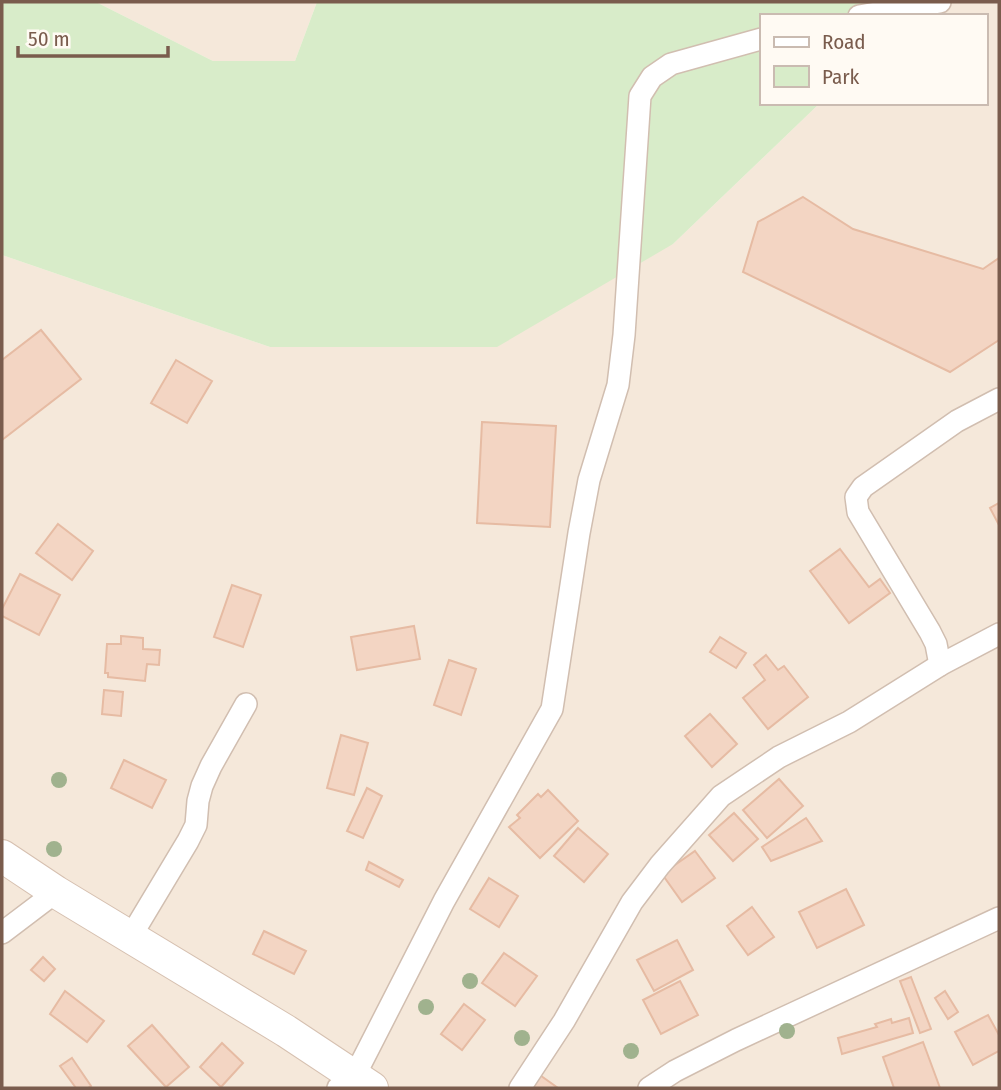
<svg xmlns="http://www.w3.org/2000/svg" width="1001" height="1090" font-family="'Fira Sans Condensed',sans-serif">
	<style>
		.residential { fill: #f5e8da }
		.green { fill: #d8ecc9 }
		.building { fill: #f3d5c3; stroke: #e6bba3; stroke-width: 2 }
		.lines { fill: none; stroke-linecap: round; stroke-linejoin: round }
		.street-casing { stroke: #d1beb0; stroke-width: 24 }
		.secondary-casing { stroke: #d6c0b0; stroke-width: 34 }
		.street { stroke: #fff; stroke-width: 21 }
		.secondary { stroke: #fff; stroke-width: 32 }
		.tree { fill: #a0b28e }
	</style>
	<rect width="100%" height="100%" fill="#fdf6ec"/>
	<g class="residential">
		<polygon points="96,2 317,2 295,61 213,61"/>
		<polygon points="926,2 999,2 999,1088 2,1088 2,255 270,347 673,244 820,103 985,103 985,16 912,16"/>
	</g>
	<polygon class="green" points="2,2 96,2 213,61 295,61 317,2 926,2 912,16 761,16 761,103 820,103 673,244 497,347 270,347 2,255"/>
	<g class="building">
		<polygon points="803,197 853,229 983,269 999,258 999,340 950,372 743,272 758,222"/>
		<polygon points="41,330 81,379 2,440 2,360"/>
		<polygon points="176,360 212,381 187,423 151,403"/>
		<polygon points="482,422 556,426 550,527 477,523"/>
		<polygon points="999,503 999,525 990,508"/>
		<polygon points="58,524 93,551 72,580 36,553"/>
		<polygon points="840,549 869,587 880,579 890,593 849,623 810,571"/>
		<polygon points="20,574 60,595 39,635 2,616 2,609"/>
		<polygon points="232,585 261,595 243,647 214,637"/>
		<polygon points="414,626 420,659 357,670 351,637"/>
		<polygon points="121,636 143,638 143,649 160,650 159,665 147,664 145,681 108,677 108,673 105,673 107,644 121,644"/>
		<polygon points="720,637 746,653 736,668 710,652"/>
		<polygon points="766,655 778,670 784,666 808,697 768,729 743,698 765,680 754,665"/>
		<polygon points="449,660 476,669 461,715 434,705"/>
		<polygon points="104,690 123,692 121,716 102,714"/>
		<polygon points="710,714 737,744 712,767 685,736"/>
		<polygon points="341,735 368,743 354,795 327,788"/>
		<polygon points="124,760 166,780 152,808 111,788"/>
		<polygon points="779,779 803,806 767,838 743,810"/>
		<polygon points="367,788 382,796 363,838 347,831"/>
		<polygon points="548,790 578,821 540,858 509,827 520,818 517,815 538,794 541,797"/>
		<polygon points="734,813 758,839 733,861 709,835"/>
		<polygon points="806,818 822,841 771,861 762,847"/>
		<polygon points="578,828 608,854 584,882 554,856"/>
		<polygon points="695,851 715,878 682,902 662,874"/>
		<polygon points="369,862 403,880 399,887 366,870"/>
		<polygon points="489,878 518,896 499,927 470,909"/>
		<polygon points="846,889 864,925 817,948 799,912"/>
		<polygon points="752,907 774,937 748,955 727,926"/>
		<polygon points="264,931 306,951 294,974 253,954"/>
		<polygon points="677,940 693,970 654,991 637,960"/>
		<polygon points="504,953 537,976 515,1006 482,983"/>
		<polygon points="43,957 55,969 44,981 31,970"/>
		<polygon points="911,977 931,1029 920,1033 900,981"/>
		<polygon points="680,981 698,1015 661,1034 643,1000"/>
		<polygon points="65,991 104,1021 87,1042 50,1014"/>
		<polygon points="945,991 958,1012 948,1019 935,998"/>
		<polygon points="464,1004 485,1020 462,1050 441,1034"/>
		<polygon points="988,1015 999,1035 999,1051 973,1065 955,1032"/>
		<polygon points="909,1018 913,1033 842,1054 838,1038 877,1027 875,1024 891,1019 892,1023"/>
		<polygon points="152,1025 189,1067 166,1087 128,1046"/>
		<polygon points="923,1042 940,1088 894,1088 883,1057"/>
		<polygon points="222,1043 243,1063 221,1087 200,1067"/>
		<polygon points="72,1058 91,1086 88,1088 76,1088 60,1066"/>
		<polygon points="537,1073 558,1088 525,1088"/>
	</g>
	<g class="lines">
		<defs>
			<g id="street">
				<polyline points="859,16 940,2"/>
				<polyline points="940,665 936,644 930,632 858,512 856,497 863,487 957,421 999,399"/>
				<polyline points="2,933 56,892"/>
				<polyline points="131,936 188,841 196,825 198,801 202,786 211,766 246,704"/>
				<polyline points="338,1088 354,1077 444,901 552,709 579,533 589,480 618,385 624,335 640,96 652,77 671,64 761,39"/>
				<polyline points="520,1088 564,1021 632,902 660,865 721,796 779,757 849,722 940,665 999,634"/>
				<polyline points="649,1088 675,1071 736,1040 999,918"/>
			</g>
			<polyline id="secondary" points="2,856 56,892 286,1031 372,1088"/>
		</defs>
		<use href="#street" class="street-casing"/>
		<use href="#secondary" class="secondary-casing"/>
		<use href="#street" class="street"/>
		<use href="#secondary" class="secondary"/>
	</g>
	<g class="tree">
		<circle cx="59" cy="780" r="8"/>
		<circle cx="54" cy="849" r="8"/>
		<circle cx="470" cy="981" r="8"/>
		<circle cx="426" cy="1007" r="8"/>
		<circle cx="787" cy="1031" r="8"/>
		<circle cx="522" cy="1038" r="8"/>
		<circle cx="631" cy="1051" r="8"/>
	</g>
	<rect width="1001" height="1090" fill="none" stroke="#7a5c4d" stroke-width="7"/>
	<rect x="760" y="14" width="228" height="91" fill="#fffaf3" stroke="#cabbb1" stroke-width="2"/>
	<rect x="774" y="37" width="35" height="10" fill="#ffffff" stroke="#cabbb1" stroke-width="2"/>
	<text x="822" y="49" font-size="21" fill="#7a5c4d">Road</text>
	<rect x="774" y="66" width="35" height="21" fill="#d8ecc9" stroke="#cabbb1" stroke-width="2"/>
	<text x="822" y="84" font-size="21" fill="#7a5c4d">Park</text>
	<path d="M18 46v10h150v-10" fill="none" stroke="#7a5c4d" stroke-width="3.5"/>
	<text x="28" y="46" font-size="21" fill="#7a5c4d" stroke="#fffaf3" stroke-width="5" paint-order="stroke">50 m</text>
</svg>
